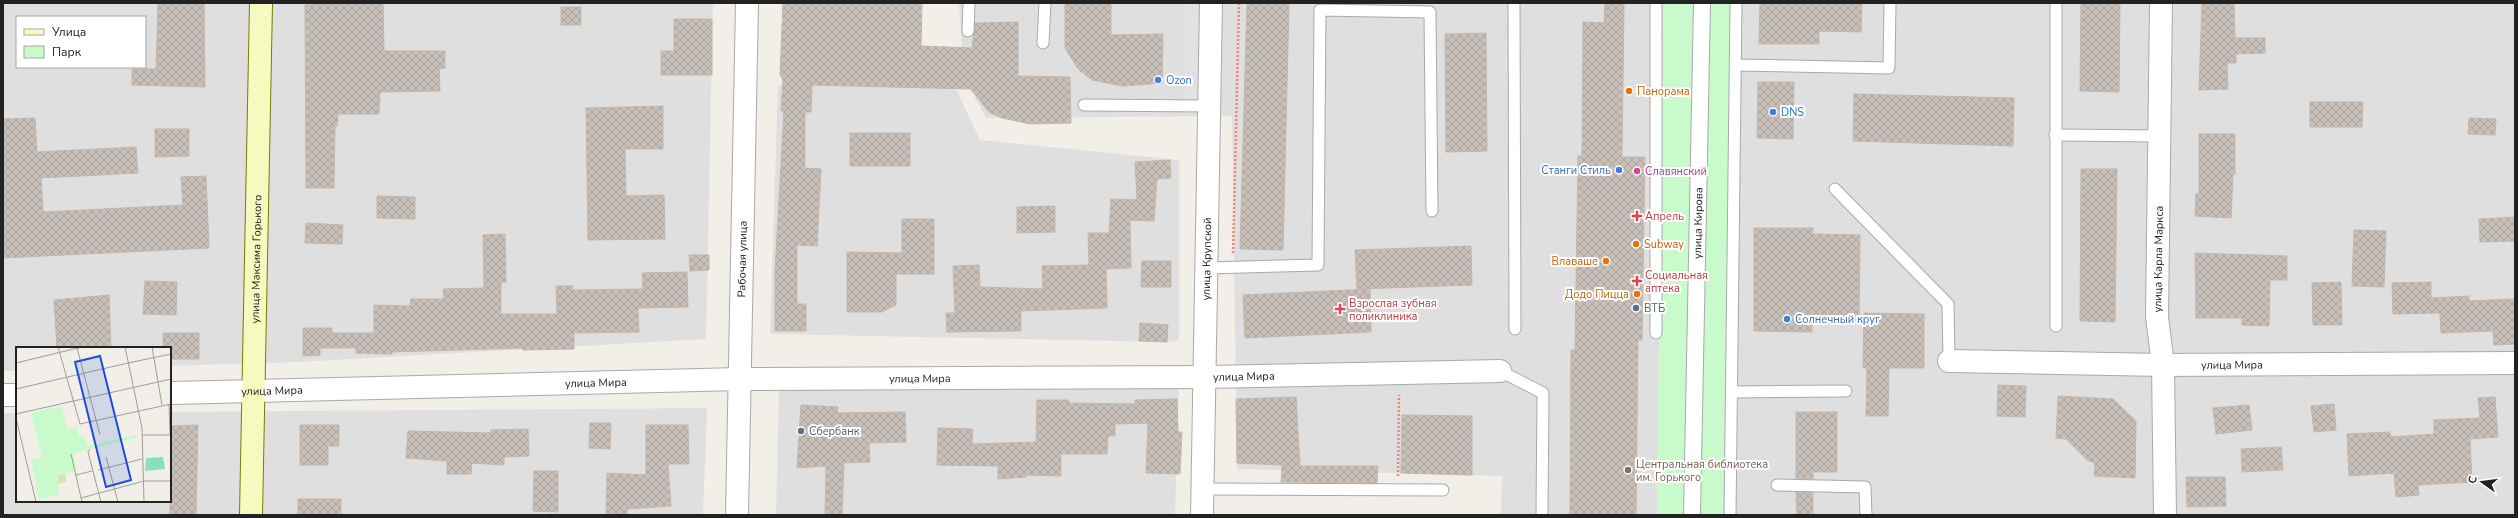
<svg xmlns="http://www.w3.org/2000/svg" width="2518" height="518" font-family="'Nunito Sans',sans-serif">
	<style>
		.residential { fill: #e0dfdf; fill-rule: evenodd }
		.park { fill: #c8facc }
		.parking { fill: #e2e2e2 }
		.building { fill: url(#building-cross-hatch); stroke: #c4b6ab }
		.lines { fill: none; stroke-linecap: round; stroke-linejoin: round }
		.service-casing { stroke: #a9a9a9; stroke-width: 13 }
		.pedestrian-casing { stroke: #a9a9a9; stroke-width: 18 }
		.minor-casing { stroke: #a9a9a9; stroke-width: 24 }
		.secondary-casing { stroke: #707d05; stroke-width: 24 }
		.path { stroke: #fa8072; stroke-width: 2.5; stroke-dasharray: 2 2; stroke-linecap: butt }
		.service { stroke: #fff; stroke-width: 11 }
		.pedestrian { stroke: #fff; stroke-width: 16 }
		.minor { stroke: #fff; stroke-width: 22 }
		.secondary { stroke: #f7fabf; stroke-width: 22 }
		.shop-dot { fill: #3f7fe0; stroke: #fff; stroke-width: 1.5 }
		.food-dot { fill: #e8710a; stroke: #fff; stroke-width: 1.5 }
		.hotel-dot { fill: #d1479c; stroke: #fff; stroke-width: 1.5 }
		.health-dot { fill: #e0444e; stroke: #fff; stroke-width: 1.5 }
		.service-dot { fill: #5c6f8a; stroke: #fff; stroke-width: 1.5 }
		.education-dot { fill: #8d6e63; stroke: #fff; stroke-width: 1.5 }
		.labels { text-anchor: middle; stroke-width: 4; stroke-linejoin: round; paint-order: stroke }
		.shop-label { font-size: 11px; fill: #366cbe; stroke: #fff; text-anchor: start }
		.food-label { font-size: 11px; fill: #c56008; stroke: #fff; text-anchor: start }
		.hotel-label { font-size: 11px; fill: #b23c85; stroke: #fff; text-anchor: start }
		.health-label { font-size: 11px; fill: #be3a42; stroke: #fff; text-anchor: start }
		.street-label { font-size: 11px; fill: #222; stroke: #fff }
		.service-label { font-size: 11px; fill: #4e5e75; stroke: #fff; text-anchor: start }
		.education-label { font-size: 11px; fill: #785e54; stroke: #fff; text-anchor: start }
		.inset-road { fill: none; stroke: #9f9d99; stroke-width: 1 }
		.view { fill: #1d4ed8; fill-opacity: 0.15; stroke: #1d4ed8; stroke-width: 2 }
		.inset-edge { fill: none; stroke: #222; stroke-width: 2 }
	</style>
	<defs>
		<pattern id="building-cross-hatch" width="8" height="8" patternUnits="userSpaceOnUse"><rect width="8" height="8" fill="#c7bfb8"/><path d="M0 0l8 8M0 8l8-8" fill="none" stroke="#aba49e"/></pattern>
	</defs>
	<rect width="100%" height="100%" fill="#f2efe9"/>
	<g class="residential">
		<path d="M3,3H713L706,339L298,362L170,366V348H17V371H3ZM17,17H145V67H17Z"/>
		<polygon points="959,3 1663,3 1657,515 1501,515 1502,476 1237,469 1232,116 986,118 964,77"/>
		<polygon points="1732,3 2515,3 2515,515 1729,515"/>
		<polygon points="778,85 955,87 980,140 1179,160 1179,340 1167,342 770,334"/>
		<polygon points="779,386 1179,386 1175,515 776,515"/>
		<polygon points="707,408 703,515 3,515 3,413 17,413 17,501 170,501 170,412"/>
	</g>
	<polygon class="park" points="1663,3 1732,3 1729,515 1657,515"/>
	<polygon class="parking" points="1186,3 1200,3 1198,99 1184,99"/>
	<g class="building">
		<polygon points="158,3 204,3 205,87 132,85 132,69 156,69"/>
		<polygon points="383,3 384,51 445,51 445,68 439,69 440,91 380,92 379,114 338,114 337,126 335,126 334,188 306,188 305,5"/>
		<polygon points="783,3 922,3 921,46 972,48 975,23 1018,22 1018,76 1070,77 1071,123 1030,124 1002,118 989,112 971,89 812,85 811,112 805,112 805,168 821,169 817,246 797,245 797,304 806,304 806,331 775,331 775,271 784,111 781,111 783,80 780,75"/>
		<polygon points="1065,3 1111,3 1111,35 1163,34 1162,83 1123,86 1092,80 1078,69 1065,48"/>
		<polygon points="1247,3 1289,3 1283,250 1240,249"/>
		<polygon points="1605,3 1624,3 1622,157 1645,157 1642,340 1638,340 1636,515 1570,515 1571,350 1575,350 1578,156 1582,156 1583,22 1604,23"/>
		<polygon points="1760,3 1862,3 1861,32 1819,31 1819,44 1759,44"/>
		<polygon points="2081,3 2120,3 2119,92 2080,91"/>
		<polygon points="2202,3 2234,3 2235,38 2265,38 2265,53 2236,54 2236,63 2227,63 2228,89 2199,90"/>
		<rect x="561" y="7" width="20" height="18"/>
		<polygon points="674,19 712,19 712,75 661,75 661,51 674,51"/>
		<polygon points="1486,33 1487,151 1446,152 1445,34"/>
		<polygon points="1758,82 1794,82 1793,139 1757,138"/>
		<polygon points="1854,94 2014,98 2013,146 1853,141"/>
		<polygon points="2310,102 2363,102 2362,127 2310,127"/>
		<polygon points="663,106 663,149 625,149 626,196 664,195 665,239 588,240 586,108"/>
		<polygon points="35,118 37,152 136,147 138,173 41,178 43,212 183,205 181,177 206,176 209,248 3,258 3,119"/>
		<polygon points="2469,118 2496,119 2495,135 2468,134"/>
		<polygon points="155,129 189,129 189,156 155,157"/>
		<rect x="850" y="133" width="60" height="33"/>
		<polygon points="2199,134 2235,134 2235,174 2233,174 2231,218 2195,216 2196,194 2199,194"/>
		<polygon points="1170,160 1171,178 1157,179 1154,221 1130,220 1131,268 1106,269 1107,308 1021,311 1021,331 947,332 946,313 955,313 953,266 979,265 980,287 1043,289 1042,266 1089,265 1088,233 1109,233 1111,199 1137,200 1135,162"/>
		<polygon points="2081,169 2117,169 2115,322 2080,321"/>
		<polygon points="377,196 415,197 415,219 377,218"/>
		<polygon points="1055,206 1055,232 1017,233 1017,207"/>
		<polygon points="2515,217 2515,241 2480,242 2479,219"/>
		<polygon points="902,219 934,219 934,274 896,274 896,305 882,312 847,312 847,252 902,253"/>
		<polygon points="306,223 343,225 342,244 305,243"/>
		<polygon points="1754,228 1813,228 1813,234 1860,235 1859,321 1812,320 1812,332 1754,331"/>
		<polygon points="2354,230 2386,231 2384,287 2352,286"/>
		<polygon points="505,234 506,282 501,282 501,314 557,314 556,286 573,286 573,290 643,289 642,273 687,272 688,307 638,308 639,332 574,333 574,349 523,350 523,348 392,352 392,354 356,353 356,348 320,348 320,355 303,356 303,328 332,328 332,333 374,333 374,305 410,306 411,299 444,299 443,289 484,288 483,235"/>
		<polygon points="1471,246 1472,285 1357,289 1355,250"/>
		<polygon points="2195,253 2287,256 2287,280 2270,280 2269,326 2242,325 2242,318 2196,318"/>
		<polygon points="689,255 709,255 709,270 690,271"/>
		<polygon points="1142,261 1171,261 1171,287 1141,287"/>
		<polygon points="145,281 177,282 176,315 143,314"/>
		<polygon points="2341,282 2342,325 2313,325 2312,283"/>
		<polygon points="2431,282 2431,298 2469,296 2469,301 2515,299 2515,344 2494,345 2493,331 2441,333 2440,313 2393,314 2392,283"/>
		<polygon points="1370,289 1371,332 1245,338 1243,295"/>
		<polygon points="109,295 111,348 57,348 54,300"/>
		<polygon points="1864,313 1924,314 1924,368 1889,368 1888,416 1866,416 1867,368 1863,368"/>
		<polygon points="1140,323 1168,325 1167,342 1139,341"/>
		<polygon points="163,333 199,333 199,359 170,359 170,348 163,348"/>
		<polygon points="1998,385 2026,386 2025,417 1997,416"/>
		<polygon points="2058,396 2113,399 2136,421 2135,478 2094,476 2095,463 2087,460 2066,439 2056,438"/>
		<polygon points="1296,397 1300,466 1378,466 1377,483 1281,482 1282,465 1237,463 1236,399"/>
		<polygon points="2495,397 2498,437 2470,439 2472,482 2418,485 2419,495 2396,497 2394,473 2349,476 2347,434 2389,432 2392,437 2434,434 2434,420 2480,418 2478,398"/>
		<polygon points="1177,399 1178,432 1182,432 1180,474 1146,473 1148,423 1115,424 1115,436 1108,436 1107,454 1061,454 1061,476 1026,475 1026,477 998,479 998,466 937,465 938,428 973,429 972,444 1036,442 1037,400 1069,400 1069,403 1135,404 1135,400"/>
		<polygon points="2334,404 2336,430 2314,432 2311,406"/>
		<polygon points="801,405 838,407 837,413 905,412 906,442 869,443 870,462 844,463 842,515 825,515 826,466 797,468"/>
		<polygon points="2249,405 2252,430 2216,434 2213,408"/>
		<polygon points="1796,412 1837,412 1837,472 1813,472 1813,479 1796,478"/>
		<polygon points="1402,415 1472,416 1472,475 1401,473"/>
		<polygon points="590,423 611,423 610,449 589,448"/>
		<polygon points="198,425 196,515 170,515 170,426"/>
		<polygon points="300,425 339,425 339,446 328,446 328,465 300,465"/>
		<polygon points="646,425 688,425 689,464 668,464 671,506 627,509 627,514 606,513 607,473 646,475"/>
		<polygon points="528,429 529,456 504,457 504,465 472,463 471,474 447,474 447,461 406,458 408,431 490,433 491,430"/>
		<polygon points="2281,447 2283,470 2242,472 2241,449"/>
		<polygon points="534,471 558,471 558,512 533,511"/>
		<polygon points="2186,477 2225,477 2226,506 2187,507"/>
		<polygon points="1796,492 1813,493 1813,515 1797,515"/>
		<rect x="298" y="499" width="43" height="16"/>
	</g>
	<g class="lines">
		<defs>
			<g id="service">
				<polyline points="1514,3 1515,329"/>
				<polyline points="968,31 969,3"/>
				<polyline points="1043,43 1045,3"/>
				<polyline points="1736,65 1889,68 1890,3"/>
				<polyline points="1084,105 1209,106"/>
				<polyline points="2055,135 2160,136"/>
				<polyline points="1835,189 1948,304 1949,361"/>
				<polyline points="1207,268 1318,265 1320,10 1430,12 1432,211"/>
				<polyline points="2056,326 2056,3"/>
				<polyline points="1656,333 1656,3"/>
				<polyline points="1500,371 1543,393 1542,515"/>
				<polyline points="1732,392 1846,391"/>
				<polyline points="1777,485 1865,487 1866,515"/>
				<polyline points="1202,489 1443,490"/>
				<polyline points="1730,515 1736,3"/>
			</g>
			<g id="pedestrian">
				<path id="s1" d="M1692,515L1702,3"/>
			</g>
			<g id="minor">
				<polyline points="2161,3 2157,317 2163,365 2165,515"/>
				<path id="s2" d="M1949,361L2163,365L2515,363"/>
				<path id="s3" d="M170,393L740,379L1205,377L1500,371"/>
				<polyline points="3,395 17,395"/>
				<path id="s4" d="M737,515L747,3"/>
				<path id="s5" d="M1202,515L1211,3"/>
			</g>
			<g id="secondary">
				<path id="s6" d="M251,515L261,3"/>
			</g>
		</defs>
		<use href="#service" class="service-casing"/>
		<use href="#pedestrian" class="pedestrian-casing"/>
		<use href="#minor" class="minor-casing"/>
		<use href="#secondary" class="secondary-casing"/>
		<g class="path">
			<polyline points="1233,253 1239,3"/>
			<polyline points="1398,476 1399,395"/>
		</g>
		<use href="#service" class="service"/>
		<use href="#pedestrian" class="pedestrian"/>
		<use href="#minor" class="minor"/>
		<use href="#secondary" class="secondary"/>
	</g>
	<g class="shop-dot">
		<circle cx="1158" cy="80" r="4"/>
		<circle cx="1773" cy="112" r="4"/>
		<circle cx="1619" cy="170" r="4"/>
		<circle cx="1787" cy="319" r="4"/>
	</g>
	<g class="food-dot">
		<circle cx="1629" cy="91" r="4"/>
		<circle cx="1636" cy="244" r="4"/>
		<circle cx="1606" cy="261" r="4"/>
		<circle cx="1637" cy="294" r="4"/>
	</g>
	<circle class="hotel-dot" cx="1637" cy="171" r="4"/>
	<g class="health-dot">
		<path d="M1635 210h4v4h4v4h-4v4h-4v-4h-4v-4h4z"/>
		<path d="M1635 275h4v4h4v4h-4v4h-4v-4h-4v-4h4z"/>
		<path d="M1338 303h4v4h4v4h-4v4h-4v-4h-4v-4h4z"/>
	</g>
	<g class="service-dot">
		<circle cx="1636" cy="308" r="4"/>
		<circle cx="801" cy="431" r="4"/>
	</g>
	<circle class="education-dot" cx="1628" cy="470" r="4"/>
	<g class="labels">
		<g class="shop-label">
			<text x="1166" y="84">Ozon</text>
			<text x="1781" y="116">DNS</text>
			<text x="1611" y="174" text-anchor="end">Станги Стиль</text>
			<text x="1795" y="323">Солнечный круг</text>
		</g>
		<g class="food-label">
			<text x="1637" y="95">Панорама</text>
			<text x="1644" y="248">Subway</text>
			<text x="1598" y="265" text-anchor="end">Влаваше</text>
			<text x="1629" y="298" text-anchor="end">Додо Пицца</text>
		</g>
		<g class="hotel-label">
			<text x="1645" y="175">Славянский</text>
		</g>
		<g class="health-label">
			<text x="1645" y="220">Апрель</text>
			<text x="1645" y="279">Социальная<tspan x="1645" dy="13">аптека</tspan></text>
			<text x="1349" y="307">Взрослая зубная<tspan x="1349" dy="13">поликлиника</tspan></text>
		</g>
		<g class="street-label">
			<text dy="4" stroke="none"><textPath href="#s1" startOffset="292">улица Кирова</textPath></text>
			<text dy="4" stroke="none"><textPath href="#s6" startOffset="256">улица Максима Горького</textPath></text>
			<text dy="4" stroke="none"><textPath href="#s4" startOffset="256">Рабочая улица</textPath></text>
			<text dy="4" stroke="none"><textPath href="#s5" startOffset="256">улица Крупской</textPath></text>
			<text transform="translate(2158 259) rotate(-89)" y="4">улица Карла Маркса</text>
			<text dy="4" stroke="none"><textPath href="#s2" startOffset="283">улица Мира</textPath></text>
			<text dy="4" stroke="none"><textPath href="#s3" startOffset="1074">улица Мира</textPath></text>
			<text dy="4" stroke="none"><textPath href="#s3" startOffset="750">улица Мира</textPath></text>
			<text dy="4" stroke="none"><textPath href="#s3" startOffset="426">улица Мира</textPath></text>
			<text dy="4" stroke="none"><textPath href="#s3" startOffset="102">улица Мира</textPath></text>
		</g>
		<g class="service-label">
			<text x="1644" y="312">ВТБ</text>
			<text x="809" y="435">Сбербанк</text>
		</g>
		<g class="education-label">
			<text x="1636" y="468">Центральная библиотека<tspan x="1636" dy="13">им. Горького</tspan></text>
		</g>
	</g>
	<g transform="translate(16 347)">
		<rect width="155" height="155" fill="#f2efe9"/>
		<path d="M49,127L51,135L41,137L42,128Z" fill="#cdebb0"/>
		<path d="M45,59L52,83L61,81L63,89L69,91L71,99L119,88L121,91L57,106L61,124L42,128L40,132L44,147L23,153L15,113L26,110L15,66Z" fill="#c8facc"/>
		<path d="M147,110L149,122L129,124L130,111Z" fill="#88e0be"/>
		<path class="inset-road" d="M42,0L64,77L155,57M109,0L126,81L128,155M136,0L146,58M61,1L84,88M0,16L66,0M112,16L155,7M0,42L112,16M153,57L154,87M0,67L155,32M0,71L20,155M127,88H155M74,102L72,105L85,155M55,107L66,155M90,110L102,155M82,123L126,112M60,128L76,124M65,151L128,134H155"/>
		<path class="view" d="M84,9L115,133L90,140L59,15Z"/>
		<rect width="155" height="155" class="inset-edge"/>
	</g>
	<rect width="2518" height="518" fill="none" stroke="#222222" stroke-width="8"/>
	<rect x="16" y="16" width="130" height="52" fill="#ffffff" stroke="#a7a7a7"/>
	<rect x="24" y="29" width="20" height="6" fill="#f7fabf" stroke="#a7a7a7"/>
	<text x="52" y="36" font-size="12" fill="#222222">Улица</text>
	<rect x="24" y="46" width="20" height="12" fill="#c8facc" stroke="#a7a7a7"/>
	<text x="52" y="56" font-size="12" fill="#222222">Парк</text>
	<g transform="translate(2482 482) rotate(284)" stroke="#ffffff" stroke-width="3" paint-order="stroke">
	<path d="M0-3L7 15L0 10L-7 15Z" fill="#222222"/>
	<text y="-6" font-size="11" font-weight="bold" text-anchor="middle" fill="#222222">С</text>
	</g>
</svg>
